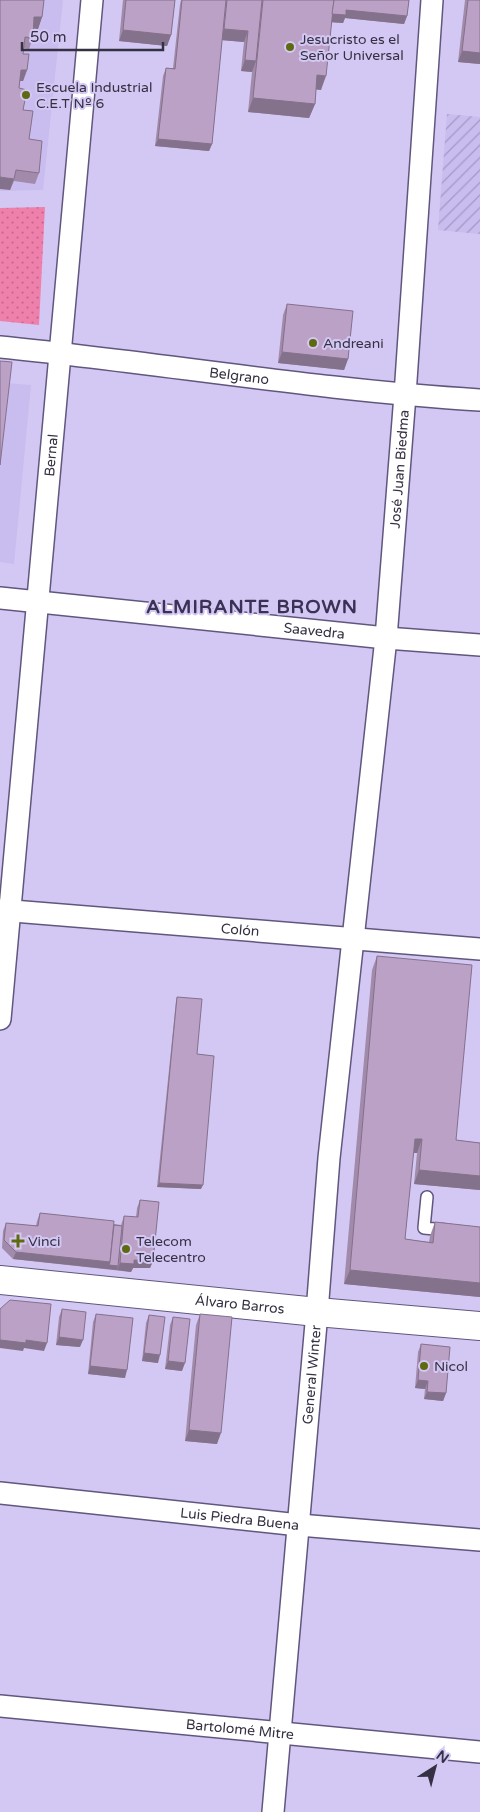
<svg xmlns="http://www.w3.org/2000/svg" width="480" height="1812" font-family="'Varela Round',sans-serif">
	<style>
		.built { fill: #c9bcee }
		.industrial { fill: url(#industrial-furrows) }
		.grass { fill: url(#grass-dots) }
		.lines { fill: none; stroke-linecap: round; stroke-linejoin: round }
		.service-casing { stroke: #61567d; stroke-width: 14 }
		.minor-casing { stroke: #61567d; stroke-width: 24 }
		.secondary-casing { stroke: #61567d; stroke-width: 30 }
		.service { stroke: #fff; stroke-width: 11 }
		.minor { stroke: #fff; stroke-width: 21 }
		.secondary { stroke: #fff; stroke-width: 28 }
		.wall { fill: #a28aab }
		.shaded-wall { fill: #84718b }
		.building { fill: #bca1c7; stroke: #84718b }
		.poi-dot { fill: #5f6a10; stroke: #d3c8f4; stroke-width: 2 }
		.labels { text-anchor: middle; stroke-width: 4; stroke-linejoin: round; paint-order: stroke }
		.poi-label { font-size: 14px; fill: #353042; stroke: #d3c8f4; text-anchor: start }
		.street-label { font-size: 14px; fill: #353042; stroke: #d3c8f4 }
		.district-label { font-size: 19px; font-weight: bold; letter-spacing: 1px; fill: #3b3154; stroke: #d3c8f4 }
	</style>
	<defs>
		<pattern id="industrial-furrows" width="10" height="10" patternUnits="userSpaceOnUse" patternTransform="scale(1.25)"><rect width="10" height="10" fill="#c9bcee"/><path d="M-1 1l2-2M0 10L10 0M9 11l2-2" fill="none" stroke="#a499c2"/></pattern>
		<pattern id="grass-dots" width="8" height="8" patternUnits="userSpaceOnUse" patternTransform="scale(1.25)"><rect width="8" height="8" fill="#ef80ab"/><path d="M2 2h.1M6 6h.1" fill="none" stroke="#c2698d" stroke-width="1.8" stroke-linecap="round"/></pattern>
	</defs>
	<rect width="100%" height="100%" fill="#d3c8f4"/>
	<g class="built">
		<polygon points="0,0 63,0 43,190 0,191"/>
		<polygon points="0,375 6,383 31,385 14,564 0,562"/>
	</g>
	<polygon class="industrial" points="447,114 480,117 480,234 438,230"/>
	<polygon class="grass" points="45,207 39,325 0,321 0,208"/>
	<g class="lines">
		<defs>
			<polyline id="service" points="427,1197 424,1228 446,1230"/>
			<g id="minor">
				<path id="s1" d="M0,347C160,363 319,390 480,400"/>
				<path id="s2" d="M0,598L386,638L480,645"/>
				<path id="s3" d="M0,910L480,949"/>
				<path id="s4" d="M0,1019L92,0"/>
				<path id="s5" d="M0,1493L299,1525L480,1540"/>
				<path id="s6" d="M0,1706L480,1752"/>
				<path id="s7" d="M273,1812L317,1312L329,1158L386,638L405,395L432,0"/>
			</g>
			<g id="secondary">
				<path id="s8" d="M0,1280L317,1312L480,1326"/>
			</g>
		</defs>
		<use href="#service" class="service-casing"/>
		<use href="#minor" class="minor-casing"/>
		<use href="#secondary" class="secondary-casing"/>
		<use href="#service" class="service"/>
		<use href="#minor" class="minor"/>
		<use href="#secondary" class="secondary"/>
	</g>
	<g class="wall">
		<polygon points="0,0 42,17 38,29 34,28 33,38 29,49 23,48 23,54 27,70 23,81 20,81 19,88 29,139 39,173 35,184 14,181 10,190"/>
		<polygon points="123,0 175,0 171,35 167,46 119,41"/>
		<polygon points="181,0 409,0 407,16 404,24 345,18 343,23 331,22 321,90 316,89 315,104 309,118 248,112 252,72 241,71 244,42 222,40 212,144 209,151 155,146 163,76 166,68 173,68 180,4"/>
		<polygon points="465,0 480,0 480,64 458,62"/>
		<polygon points="287,304 348,359 344,370 278,363 283,315"/>
		<polygon points="377,956 456,1140 480,1143 480,1190 414,1184 417,1153 413,1153 405,1239 429,1242 430,1236 435,1222 480,1227 480,1297 344,1284 372,970"/>
		<polygon points="177,997 197,1054 201,1189 157,1187 176,1001"/>
		<polygon points="140,1200 153,1261 150,1268 133,1268 131,1272 13,1259 2,1248 3,1231 6,1223 36,1226 37,1221 40,1213 121,1225 124,1216 136,1217 137,1208"/>
		<polygon points="62,1309 80,1347 56,1345 59,1317"/>
		<polygon points="96,1314 125,1378 88,1374 93,1322"/>
		<polygon points="200,1314 217,1444 185,1441 196,1325"/>
		<polygon points="149,1315 158,1363 142,1361 146,1323"/>
		<polygon points="173,1317 182,1371 165,1369 170,1325"/>
		<polygon points="421,1344 446,1393 443,1401 424,1399 425,1389 415,1388 418,1352"/>
	</g>
	<g class="shaded-wall">
		<polygon points="346,10 407,16 404,24 345,18 343,23 328,22 331,14"/>
		<polygon points="34,17 42,17 38,29 30,28"/>
		<polygon points="224,29 248,31 244,42 220,40"/>
		<polygon points="123,30 171,35 167,46 119,41"/>
		<polygon points="462,51 480,53 480,64 458,62"/>
		<polygon points="245,60 256,61 252,72 241,71"/>
		<polygon points="21,70 27,70 23,81 17,81"/>
		<polygon points="317,75 326,76 321,90 312,89"/>
		<polygon points="253,98 315,104 309,118 248,112"/>
		<polygon points="158,139 212,144 209,151 155,146"/>
		<polygon points="0,177 14,179 10,190 0,189"/>
		<polygon points="282,352 348,359 344,370 278,363"/>
		<polygon points="415,1139 422,1139 417,1153 410,1153"/>
		<polygon points="419,1170 480,1176 480,1190 414,1184"/>
		<polygon points="159,1183 203,1185 201,1189 157,1187"/>
		<polygon points="16,1252 110,1262 118,1266 117,1270 13,1259"/>
		<polygon points="134,1260 153,1261 150,1268 133,1268 131,1272 117,1270 120,1263"/>
		<polygon points="350,1270 480,1283 480,1297 344,1284"/>
		<polygon points="59,1337 83,1340 80,1347 56,1345"/>
		<polygon points="0,1340 26,1340 47,1343 44,1351 24,1348 23,1351 0,1348"/>
		<polygon points="144,1353 160,1355 158,1363 142,1361"/>
		<polygon points="168,1361 185,1363 182,1371 165,1369"/>
		<polygon points="90,1366 127,1370 125,1378 88,1374"/>
		<polygon points="418,1380 428,1381 425,1389 415,1388"/>
		<polygon points="427,1392 446,1393 443,1401 424,1399"/>
		<polygon points="189,1430 221,1433 217,1444 185,1441"/>
	</g>
	<g class="building">
		<polygon points="0,0 44,0 42,17 34,17 33,38 25,37 23,54 29,54 27,70 21,70 19,88 27,90 23,110 33,111 29,139 42,141 39,173 16,170 14,179 0,177"/>
		<polygon points="126,0 175,0 171,35 123,30"/>
		<polygon points="182,0 226,0 212,144 158,139 166,68 175,69"/>
		<polygon points="227,0 262,0 256,61 245,60 248,31 224,29"/>
		<polygon points="263,0 334,0 326,76 317,75 315,104 253,98"/>
		<polygon points="334,0 409,0 407,16 346,10 346,15 332,14"/>
		<polygon points="468,0 480,0 480,53 462,51"/>
		<polygon points="287,304 353,311 348,359 282,352"/>
		<polygon points="0,361 12,362 0,465"/>
		<polygon points="377,956 472,965 456,1140 480,1143 480,1176 419,1170 422,1139 415,1139 405,1239 433,1243 435,1222 480,1227 480,1283 350,1270"/>
		<polygon points="177,997 202,999 197,1054 214,1056 203,1185 159,1183"/>
		<polygon points="140,1200 159,1202 153,1261 134,1260 134,1264 120,1263 124,1216 138,1217"/>
		<polygon points="40,1213 114,1221 110,1262 16,1252 4,1240 6,1223 38,1226"/>
		<polygon points="114,1225 122,1226 118,1266 109,1265 110,1262"/>
		<polygon points="10,1300 51,1304 47,1343 26,1340 26,1343 0,1340 0,1309"/>
		<polygon points="62,1309 86,1312 83,1340 59,1337"/>
		<polygon points="96,1314 133,1318 127,1370 90,1366"/>
		<polygon points="200,1314 232,1317 221,1433 189,1430"/>
		<polygon points="149,1315 165,1317 160,1355 144,1353"/>
		<polygon points="173,1317 190,1319 185,1363 168,1361"/>
		<polygon points="421,1344 450,1347 446,1393 427,1392 428,1381 418,1380"/>
	</g>
	<g class="poi-dot">
		<circle cx="290" cy="47" r="5"/>
		<circle cx="26" cy="95" r="5"/>
		<circle cx="313" cy="343" r="5"/>
		<path d="M15.5 1233.5h5v5h5v5h-5v5h-5v-5h-5v-5h5z"/>
		<circle cx="126" cy="1249" r="5"/>
		<circle cx="424" cy="1366" r="5"/>
	</g>
	<g class="labels">
		<g class="poi-label">
			<text x="300" y="44">Jesucristo es el<tspan x="300" dy="16">Señor Universal</tspan></text>
			<text x="36" y="92">Escuela Industrial<tspan x="36" dy="16">C.E.T Nº 6</tspan></text>
			<text x="323" y="348">Andreani</text>
			<text x="28" y="1246">Vinci</text>
			<text x="136" y="1246">Telecom<tspan x="136" dy="16">Telecentro</tspan></text>
			<text x="434" y="1371">Nicol</text>
		</g>
		<g class="street-label">
			<text dy="5" stroke="none"><textPath href="#s1" startOffset="241">Belgrano</textPath></text>
			<text dy="5" stroke="none"><textPath href="#s4" startOffset="566">Bernal</textPath></text>
			<text dy="5" stroke="none"><textPath href="#s7" startOffset="1349">José Juan Biedma</textPath></text>
			<text dy="5" stroke="none"><textPath href="#s2" startOffset="316">Saavedra</textPath></text>
			<text dy="5" stroke="none"><textPath href="#s3" startOffset="241">Colón</textPath></text>
			<text dy="5" stroke="none"><textPath href="#s8" startOffset="241">Álvaro Barros</textPath></text>
			<text dy="5" stroke="none"><textPath href="#s7" startOffset="439">General Winter</textPath></text>
			<text dy="5" stroke="none"><textPath href="#s5" startOffset="241">Luis Piedra Buena</textPath></text>
			<text dy="5" stroke="none"><textPath href="#s6" startOffset="241">Bartolomé Mitre</textPath></text>
		</g>
		<g class="district-label">
			<text x="252" y="613">ALMIRANTE BROWN</text>
		</g>
	</g>
	<g transform="translate(435 1767) rotate(36)" stroke="#d3c8f4" stroke-width="4" paint-order="stroke">
	<path d="M0-4L9 19L0 12L-9 19Z" fill="#353042"/>
	<text y="-8" font-size="14" font-weight="bold" text-anchor="middle" fill="#353042">N</text>
	</g>
	<path d="M22 42v8h141v-8" fill="none" stroke="#353042" stroke-width="2.5"/>
	<text x="30" y="42" font-size="15" fill="#353042" stroke="#d3c8f4" stroke-width="4" paint-order="stroke">50 m</text>
</svg>
